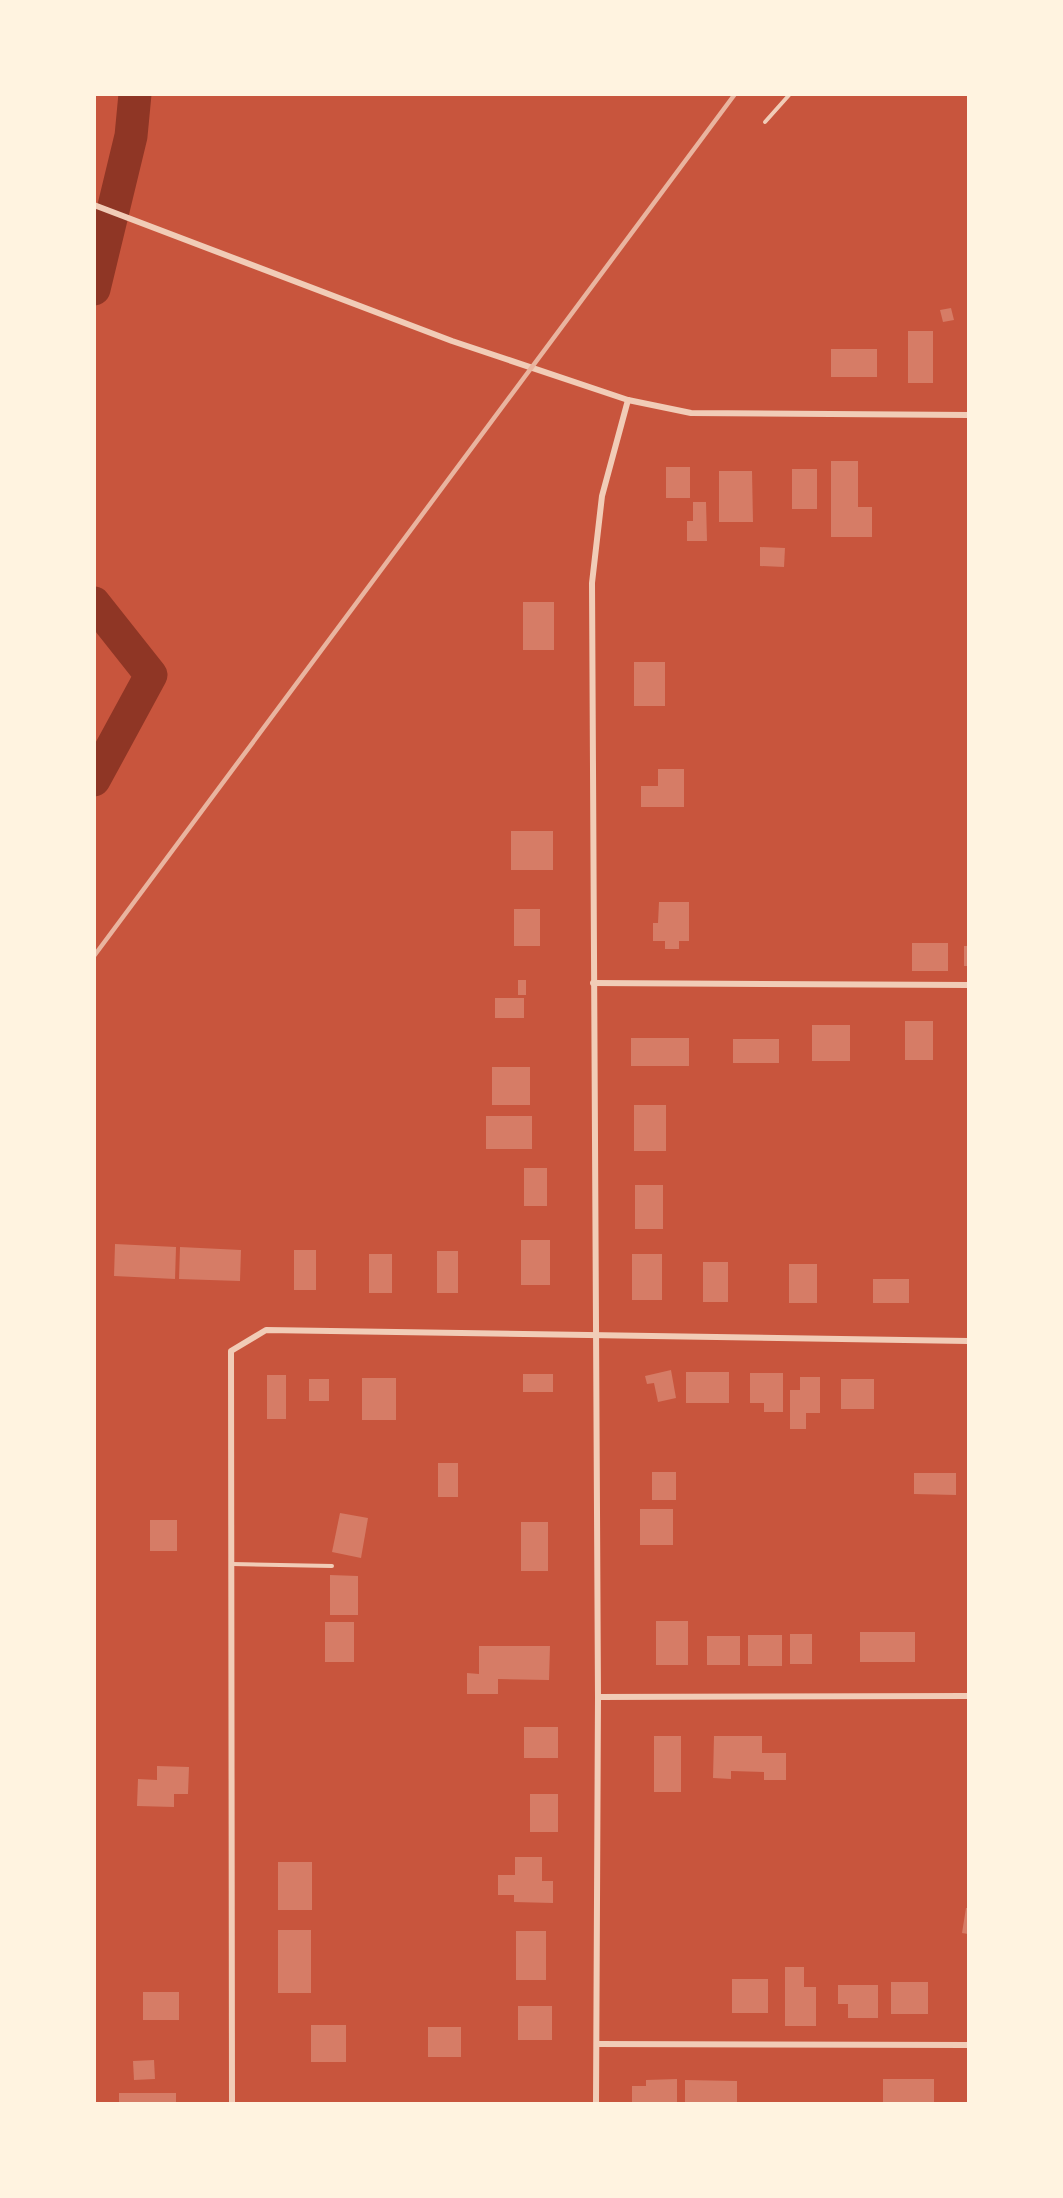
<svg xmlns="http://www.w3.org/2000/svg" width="1063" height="2198" font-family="'Source Sans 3',sans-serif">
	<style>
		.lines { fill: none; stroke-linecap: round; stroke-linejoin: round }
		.river { stroke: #8f3625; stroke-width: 33 }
		.building { fill: #d67c66 }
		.service { stroke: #f1ccb7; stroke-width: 4 }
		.minor { stroke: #f1ccb7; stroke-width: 6 }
		.rail { stroke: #e9b49f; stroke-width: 4.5 }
	</style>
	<rect width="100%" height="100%" fill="#c8553d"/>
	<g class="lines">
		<g class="river">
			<polyline points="94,289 131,136 135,94"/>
			<polyline points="94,603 151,675 94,780"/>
		</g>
	</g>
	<g class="building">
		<polygon points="951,308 954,320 943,322 940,310"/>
		<rect x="908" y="331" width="25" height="52"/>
		<rect x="831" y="349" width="46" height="28"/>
		<polygon points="831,461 858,461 858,507 872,507 872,537 831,537"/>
		<rect x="666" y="467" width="24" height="31"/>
		<rect x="792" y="469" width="25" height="40"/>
		<polygon points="719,471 752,471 753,522 719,522"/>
		<polygon points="693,502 706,502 707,541 687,541 687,521 693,521"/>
		<polygon points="760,547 785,548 784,567 760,566"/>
		<rect x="523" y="602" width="31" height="48"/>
		<rect x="634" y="662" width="31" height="44"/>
		<polygon points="658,769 684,769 684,807 641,807 641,786 658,786"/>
		<rect x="511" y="831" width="42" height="39"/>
		<polygon points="659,902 689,902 689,941 679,941 679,949 665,949 665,941 653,941 653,923 658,923"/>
		<rect x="514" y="909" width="26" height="37"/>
		<rect x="912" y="943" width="36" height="28"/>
		<rect x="964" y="946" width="4" height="20"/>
		<rect x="518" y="980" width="8" height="15"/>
		<rect x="495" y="998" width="29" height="20"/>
		<rect x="905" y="1021" width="28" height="39"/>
		<rect x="812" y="1025" width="38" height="36"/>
		<rect x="631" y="1038" width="58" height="28"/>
		<rect x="733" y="1039" width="46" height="24"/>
		<rect x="492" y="1067" width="38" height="38"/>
		<rect x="634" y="1105" width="32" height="46"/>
		<rect x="486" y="1116" width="46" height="33"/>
		<rect x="524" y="1168" width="23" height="38"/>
		<rect x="635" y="1185" width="28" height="44"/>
		<rect x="521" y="1240" width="29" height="45"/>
		<polygon points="115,1244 176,1247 175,1279 114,1276"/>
		<polygon points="180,1247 241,1250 240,1281 179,1279"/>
		<rect x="294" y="1250" width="22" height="40"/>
		<rect x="437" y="1251" width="21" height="42"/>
		<rect x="369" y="1254" width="23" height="39"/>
		<rect x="632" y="1254" width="30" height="46"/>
		<rect x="703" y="1262" width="25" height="40"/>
		<rect x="789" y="1264" width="28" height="39"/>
		<rect x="873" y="1279" width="36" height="24"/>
		<polygon points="671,1370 676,1398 658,1402 654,1383 647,1384 645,1376"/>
		<rect x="686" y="1372" width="43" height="31"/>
		<polygon points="750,1373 783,1373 783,1412 764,1412 764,1403 750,1403"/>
		<rect x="523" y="1374" width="30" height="18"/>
		<rect x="267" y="1375" width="19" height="44"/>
		<polygon points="800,1377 820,1377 820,1413 806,1413 806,1429 790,1429 790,1390 800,1390"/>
		<rect x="362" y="1378" width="34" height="42"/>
		<rect x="309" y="1379" width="20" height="22"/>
		<rect x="841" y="1379" width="33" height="30"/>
		<rect x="438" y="1463" width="20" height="34"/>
		<rect x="652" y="1472" width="24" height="28"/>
		<polygon points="914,1473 956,1473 956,1495 914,1494"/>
		<rect x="640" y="1509" width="33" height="36"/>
		<polygon points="340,1513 368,1518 361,1558 332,1552"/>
		<rect x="150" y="1520" width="27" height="31"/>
		<rect x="521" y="1522" width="27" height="49"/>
		<polygon points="330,1575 358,1576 358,1615 330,1615"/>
		<rect x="656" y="1621" width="32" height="44"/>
		<rect x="325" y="1622" width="29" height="40"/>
		<rect x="860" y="1632" width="55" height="30"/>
		<rect x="790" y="1634" width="22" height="30"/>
		<rect x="748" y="1635" width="34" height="31"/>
		<rect x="707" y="1636" width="33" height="29"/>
		<polygon points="479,1646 550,1646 549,1680 498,1679 498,1694 467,1694 467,1673 479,1674"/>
		<rect x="524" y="1727" width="34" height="31"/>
		<rect x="654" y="1736" width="27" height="56"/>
		<polygon points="714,1736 762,1736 762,1753 786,1753 786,1780 764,1780 764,1772 731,1771 731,1779 713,1778"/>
		<polygon points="157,1766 189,1767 188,1794 174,1794 174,1807 137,1806 138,1779 157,1780"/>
		<rect x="530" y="1794" width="28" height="38"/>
		<polygon points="515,1857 542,1857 542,1881 553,1881 553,1903 514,1902 514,1895 498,1895 498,1875 515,1875"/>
		<rect x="278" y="1862" width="34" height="48"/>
		<polygon points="966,1908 968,1908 968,1934 962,1933"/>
		<rect x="278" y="1930" width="33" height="63"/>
		<rect x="516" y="1931" width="30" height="49"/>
		<polygon points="785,1967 804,1967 804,1987 816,1987 816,2026 785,2026"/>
		<rect x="732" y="1979" width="36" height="34"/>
		<rect x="891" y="1982" width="37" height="32"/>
		<polygon points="838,1985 878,1985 878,2018 848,2018 848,2004 838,2004"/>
		<rect x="143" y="1992" width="36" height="28"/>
		<rect x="518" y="2006" width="34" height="34"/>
		<rect x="311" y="2025" width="35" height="37"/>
		<rect x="428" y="2027" width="33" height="30"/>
		<polygon points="154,2060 155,2079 134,2080 133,2061"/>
		<polygon points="677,2079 677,2104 632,2104 632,2086 646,2086 646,2080"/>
		<rect x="883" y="2079" width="51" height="25"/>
		<polygon points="685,2080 737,2081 737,2104 685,2104"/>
		<rect x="119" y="2093" width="57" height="11"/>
	</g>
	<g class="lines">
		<g class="service">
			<polyline points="765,122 790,94"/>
			<polyline points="232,1564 332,1566"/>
		</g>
		<g class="minor">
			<polyline points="94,205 452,341 628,400 691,413 968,415"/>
			<polyline points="593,983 968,985"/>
			<polyline points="598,1697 968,1696"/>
			<polyline points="597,2044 968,2045"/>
			<polyline points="232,2104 231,1351 266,1330 968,1341"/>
			<polyline points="596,2104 598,1697 592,583 602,496 628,400"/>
		</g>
		<polyline class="rail" points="94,956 735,94"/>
	</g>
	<rect width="1063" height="2198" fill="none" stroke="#fff3e0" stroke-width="192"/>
</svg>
